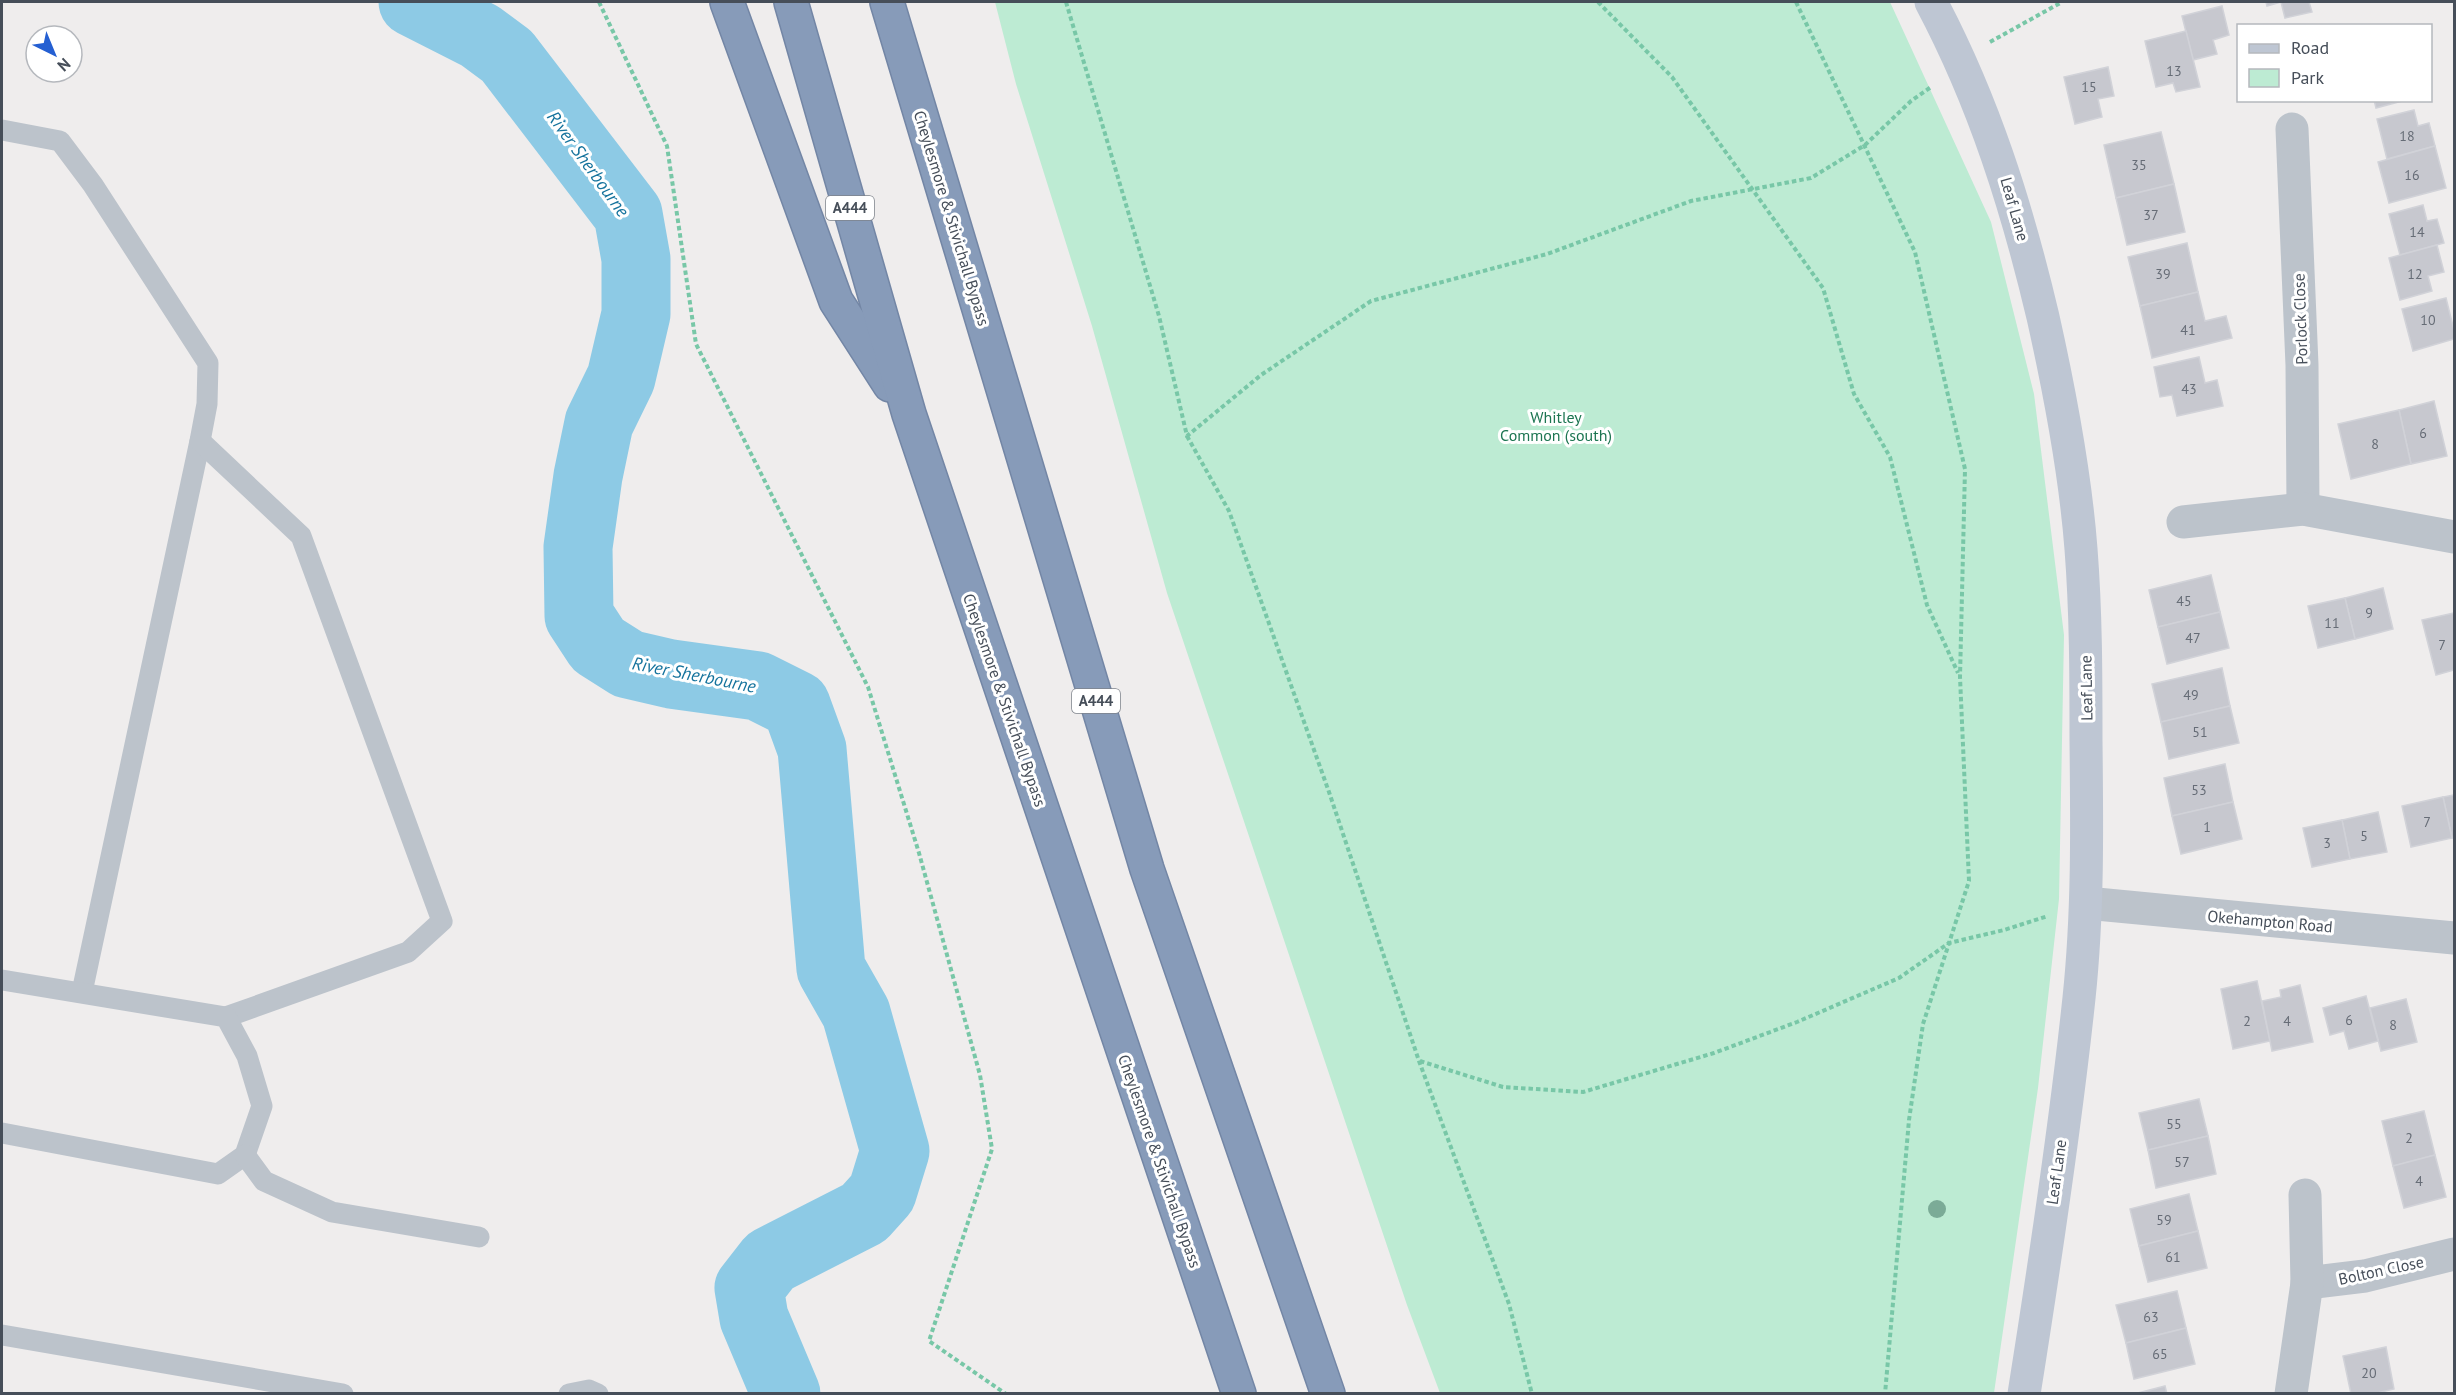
<svg xmlns="http://www.w3.org/2000/svg" width="2456" height="1395" font-family="'PT Sans',sans-serif">
	<style>
		.green { fill: #bdebd3 }
		.lines { fill: none; stroke-linecap: round; stroke-linejoin: round }
		.river { stroke: #8dcae5; stroke-width: 69 }
		.building { fill: #c7c8cf; stroke: #d1d2d8; stroke-width: 1.5 }
		.highway-casing { stroke: #7386a5; stroke-width: 36 }
		.path { stroke: #78c7a7; stroke-width: 4; stroke-dasharray: 4.5 3; stroke-linecap: butt }
		.lane { stroke: #bcc3cb; stroke-width: 21 }
		.street { stroke: #bcc3cb; stroke-width: 33 }
		.secondary { stroke: #bec6d3; stroke-width: 33 }
		.highway { stroke: #879bb9; stroke-width: 33 }
		.tree { fill: #7bab97 }
		.labels { text-anchor: middle; stroke-width: 6; stroke-linejoin: round; paint-order: stroke }
		.number-label { font-size: 14px; fill: #666c76 }
		.shield { fill: #fff; stroke: #7e838b; stroke-width: 1.5 }
		.shield-label { font-size: 15px; font-weight: bold; fill: #464e59 }
		.street-label { font-size: 16px; fill: #464e59; stroke: #fff }
		.park-label { font-size: 16px; fill: #1c7551; stroke: #fff }
		.water-label { font-size: 18px; font-style: italic; fill: #15739d; stroke: #fff }
	</style>
	<rect width="100%" height="100%" fill="#efeded"/>
	<polygon class="green" points="995,2 1890,2 1991,222 2034,394 2064,635 2059,899 2038,1088 1994,1393 1440,1393 1407,1305 1167,593 1092,326 1016,84"/>
	<g class="lines">
		<polyline class="river" points="413,2 480,36 507,56 628,214 636,259 636,314 621,378 599,423 588,476 578,547 579,616 598,645 628,664 671,674 758,686 796,705 812,749 831,969 856,1013 895,1151 882,1193 864,1213 770,1261 749,1288 754,1318 786,1394"/>
	</g>
	<g class="building">
		<polygon points="2266,2 2309,2 2312,12 2285,18 2281,2 2267,6"/>
		<polygon points="2222,6 2229,35 2213,40 2217,54 2193,60 2182,16"/>
		<polygon points="2186,31 2200,87 2176,92 2173,83 2156,87 2145,41"/>
		<polygon points="2108,67 2114,96 2098,99 2102,117 2075,124 2064,77"/>
		<polygon points="2374,100 2406,100 2376,108"/>
		<polygon points="2414,110 2418,126 2429,123 2435,146 2387,159 2377,119"/>
		<polygon points="2161,132 2174,184 2116,198 2104,145"/>
		<polygon points="2435,146 2446,188 2389,203 2378,162"/>
		<polygon points="2174,184 2185,232 2127,245 2116,198"/>
		<polygon points="2423,205 2427,221 2437,219 2444,243 2400,255 2389,214"/>
		<polygon points="2187,243 2198,292 2140,306 2128,257"/>
		<polygon points="2437,245 2444,272 2428,276 2432,291 2400,300 2389,258"/>
		<polygon points="2198,292 2205,321 2226,316 2232,338 2152,358 2140,306"/>
		<polygon points="2446,298 2454,330 2454,339 2413,351 2402,309"/>
		<polygon points="2199,357 2205,383 2217,380 2223,406 2177,416 2172,395 2160,397 2154,367"/>
		<polygon points="2434,401 2447,456 2411,464 2399,410"/>
		<polygon points="2399,410 2411,464 2351,479 2338,424"/>
		<polygon points="2211,575 2220,612 2158,627 2149,590"/>
		<polygon points="2383,588 2393,629 2355,639 2345,598"/>
		<polygon points="2345,598 2355,639 2318,648 2308,606"/>
		<polygon points="2220,612 2229,648 2167,664 2158,627"/>
		<polygon points="2454,613 2454,670 2436,675 2422,620"/>
		<polygon points="2222,668 2230,706 2161,722 2152,684"/>
		<polygon points="2230,706 2239,743 2169,759 2161,722"/>
		<polygon points="2225,764 2233,802 2172,816 2164,778"/>
		<polygon points="2454,795 2454,838 2452,838 2443,797"/>
		<polygon points="2443,797 2452,838 2411,847 2402,806"/>
		<polygon points="2233,802 2242,839 2181,854 2172,816"/>
		<polygon points="2378,812 2387,852 2350,859 2342,820"/>
		<polygon points="2342,820 2350,859 2312,867 2303,828"/>
		<polygon points="2257,981 2270,1041 2233,1049 2221,989"/>
		<polygon points="2300,985 2313,1042 2272,1051 2262,1001 2281,997 2280,990"/>
		<polygon points="2366,996 2378,1041 2349,1049 2344,1031 2330,1035 2323,1008"/>
		<polygon points="2406,999 2417,1042 2381,1051 2370,1008"/>
		<polygon points="2199,1099 2208,1136 2148,1150 2139,1113"/>
		<polygon points="2424,1111 2435,1155 2393,1166 2382,1121"/>
		<polygon points="2208,1136 2216,1174 2156,1188 2148,1150"/>
		<polygon points="2435,1155 2446,1197 2404,1208 2393,1166"/>
		<polygon points="2189,1194 2198,1231 2139,1246 2130,1209"/>
		<polygon points="2198,1231 2207,1268 2148,1282 2139,1246"/>
		<polygon points="2177,1291 2186,1328 2126,1343 2116,1305"/>
		<polygon points="2186,1328 2195,1364 2134,1379 2126,1343"/>
		<polygon points="2386,1347 2394,1389 2373,1394 2351,1394 2343,1356"/>
		<polygon points="2165,1386 2167,1394 2134,1394"/>
	</g>
	<g class="lines">
		<defs>
			<g id="highway">
				<polyline points="727,2 836,301 890,385"/>
				<polyline points="791,2 909,414 1239,1394"/>
				<polyline points="887,2 1147,869 1328,1394"/>
			</g>
		</defs>
		<use href="#highway" class="highway-casing"/>
		<g class="path">
			<polyline points="599,2 667,146 696,344 868,687 919,853 980,1075 992,1149 929,1341 1006,1394"/>
			<polyline points="1066,2 1159,316 1187,436 1261,375 1371,301 1547,254 1691,201 1811,178 1865,145 1911,101 1931,87"/>
			<polyline points="1598,2 1672,77 1823,288 1854,394 1890,457 1927,605 1958,673"/>
			<polyline points="1796,2 1915,252 1965,469 1960,677 1969,881 1923,1024 1909,1120 1885,1394"/>
			<polyline points="1990,42 2062,2"/>
			<polyline points="1187,436 1229,511 1329,792 1419,1061 1509,1304 1532,1394"/>
			<polyline points="1420,1061 1503,1087 1583,1092 1714,1053 1797,1022 1899,978 1949,943 2004,930 2048,916"/>
		</g>
		<g class="lane">
			<polyline points="2,130 60,141 93,185 208,363 207,404 200,441 82,992"/>
			<polyline points="200,441 301,536 442,921 408,952 226,1017"/>
			<polyline points="2,980 226,1017 247,1056 262,1106 245,1155 218,1174 2,1133"/>
			<polyline points="245,1155 264,1181 332,1212 479,1237"/>
			<polyline points="2,1335 343,1394"/>
			<polyline points="569,1394 589,1390 598,1394"/>
		</g>
		<g class="street">
			<polyline points="2292,129 2302,365 2303,509"/>
			<polyline points="2183,522 2303,509 2454,537"/>
			<polyline points="2086,903 2454,938"/>
			<polyline points="2307,1283 2365,1276 2454,1254"/>
			<polyline points="2291,1394 2307,1283 2305,1195"/>
		</g>
		<path class="secondary" d="M1931,2C1984,102 2017,207 2043,317C2060,393 2075,470 2081,549C2086,613 2086,677 2086,741C2087,827 2088,913 2079,998C2065,1130 2045,1262 2024,1394"/>
		<use href="#highway" class="highway"/>
	</g>
	<circle class="tree" cx="1937" cy="1209" r="9"/>
	<g class="labels">
		<g class="number-label">
			<text x="2174" y="76">13</text>
			<text x="2089" y="92">15</text>
			<text x="2407" y="141">18</text>
			<text x="2139" y="170">35</text>
			<text x="2412" y="180">16</text>
			<text x="2151" y="220">37</text>
			<text x="2417" y="237">14</text>
			<text x="2163" y="279">39</text>
			<text x="2415" y="279">12</text>
			<text x="2428" y="325">10</text>
			<text x="2188" y="335">41</text>
			<text x="2189" y="394">43</text>
			<text x="2423" y="438">6</text>
			<text x="2375" y="449">8</text>
			<text x="2184" y="606">45</text>
			<text x="2369" y="618">9</text>
			<text x="2332" y="628">11</text>
			<text x="2193" y="643">47</text>
			<text x="2442" y="650">7</text>
			<text x="2191" y="700">49</text>
			<text x="2200" y="737">51</text>
			<text x="2199" y="795">53</text>
			<text x="2427" y="827">7</text>
			<text x="2207" y="832">1</text>
			<text x="2364" y="841">5</text>
			<text x="2327" y="848">3</text>
			<text x="2349" y="1025">6</text>
			<text x="2247" y="1026">2</text>
			<text x="2287" y="1026">4</text>
			<text x="2393" y="1030">8</text>
			<text x="2174" y="1129">55</text>
			<text x="2409" y="1143">2</text>
			<text x="2182" y="1167">57</text>
			<text x="2419" y="1186">4</text>
			<text x="2164" y="1225">59</text>
			<text x="2173" y="1262">61</text>
			<text x="2151" y="1322">63</text>
			<text x="2160" y="1359">65</text>
			<text x="2369" y="1378">20</text>
		</g>
		<g class="shield">
			<rect x="826" y="196" width="48" height="24" rx="4.5"/>
			<rect x="1072" y="689" width="48" height="24" rx="4.5"/>
		</g>
		<g class="shield-label">
			<text x="850" y="213">A444</text>
			<text x="1096" y="706">A444</text>
		</g>
		<g class="street-label">
			<text transform="translate(2015 209) rotate(74)" y="6">Leaf Lane</text>
			<text transform="translate(952 218) rotate(73)" y="6">Cheylesmore &amp; Stivichall Bypass</text>
			<text transform="translate(2300 319) rotate(-92)" y="6">Porlock Close</text>
			<text transform="translate(2086 688) rotate(-91)" y="6">Leaf Lane</text>
			<text transform="translate(1005 700) rotate(71)" y="6">Cheylesmore &amp; Stivichall Bypass</text>
			<text transform="translate(2270 921) rotate(5)" y="6">Okehampton Road</text>
			<text transform="translate(1160 1161) rotate(71)" y="6">Cheylesmore &amp; Stivichall Bypass</text>
			<text transform="translate(2056 1172) rotate(-82)" y="6">Leaf Lane</text>
			<text transform="translate(2381 1270) rotate(-12)" y="6">Bolton Close</text>
		</g>
		<g class="park-label">
			<text x="1556" y="423">Whitley<tspan x="1556" dy="18">Common (south)</tspan></text>
		</g>
		<g class="water-label">
			<text transform="translate(588 164) rotate(54)" y="6">River Sherbourne</text>
			<text transform="translate(694 675) rotate(11)" y="6">River Sherbourne</text>
		</g>
	</g>
	<rect width="2456" height="1395" fill="none" stroke="#464e59" stroke-width="6"/>
	<rect x="2237" y="24" width="195" height="78" fill="#ffffff" stroke="#b5b8bd" stroke-width="1.5"/>
	<rect x="2249" y="44" width="30" height="9" fill="#bec6d3" stroke="#b5b8bd" stroke-width="1.5"/>
	<text x="2291" y="54" font-size="18" fill="#464e59">Road</text>
	<rect x="2249" y="69" width="30" height="18" fill="#bdebd3" stroke="#b5b8bd" stroke-width="1.5"/>
	<text x="2291" y="84" font-size="18" fill="#464e59">Park</text>
	<g transform="translate(54 54) rotate(137)"><circle r="28" fill="#ffffff" stroke="#b5b8bd" stroke-width="1.5"/>
	<path d="M0-4.5L10 22L0 15L-10 22Z" fill="#245fd2"/>
	<text y="-9" font-size="16" font-weight="bold" text-anchor="middle" fill="#464e59">N</text>
	</g>
</svg>
